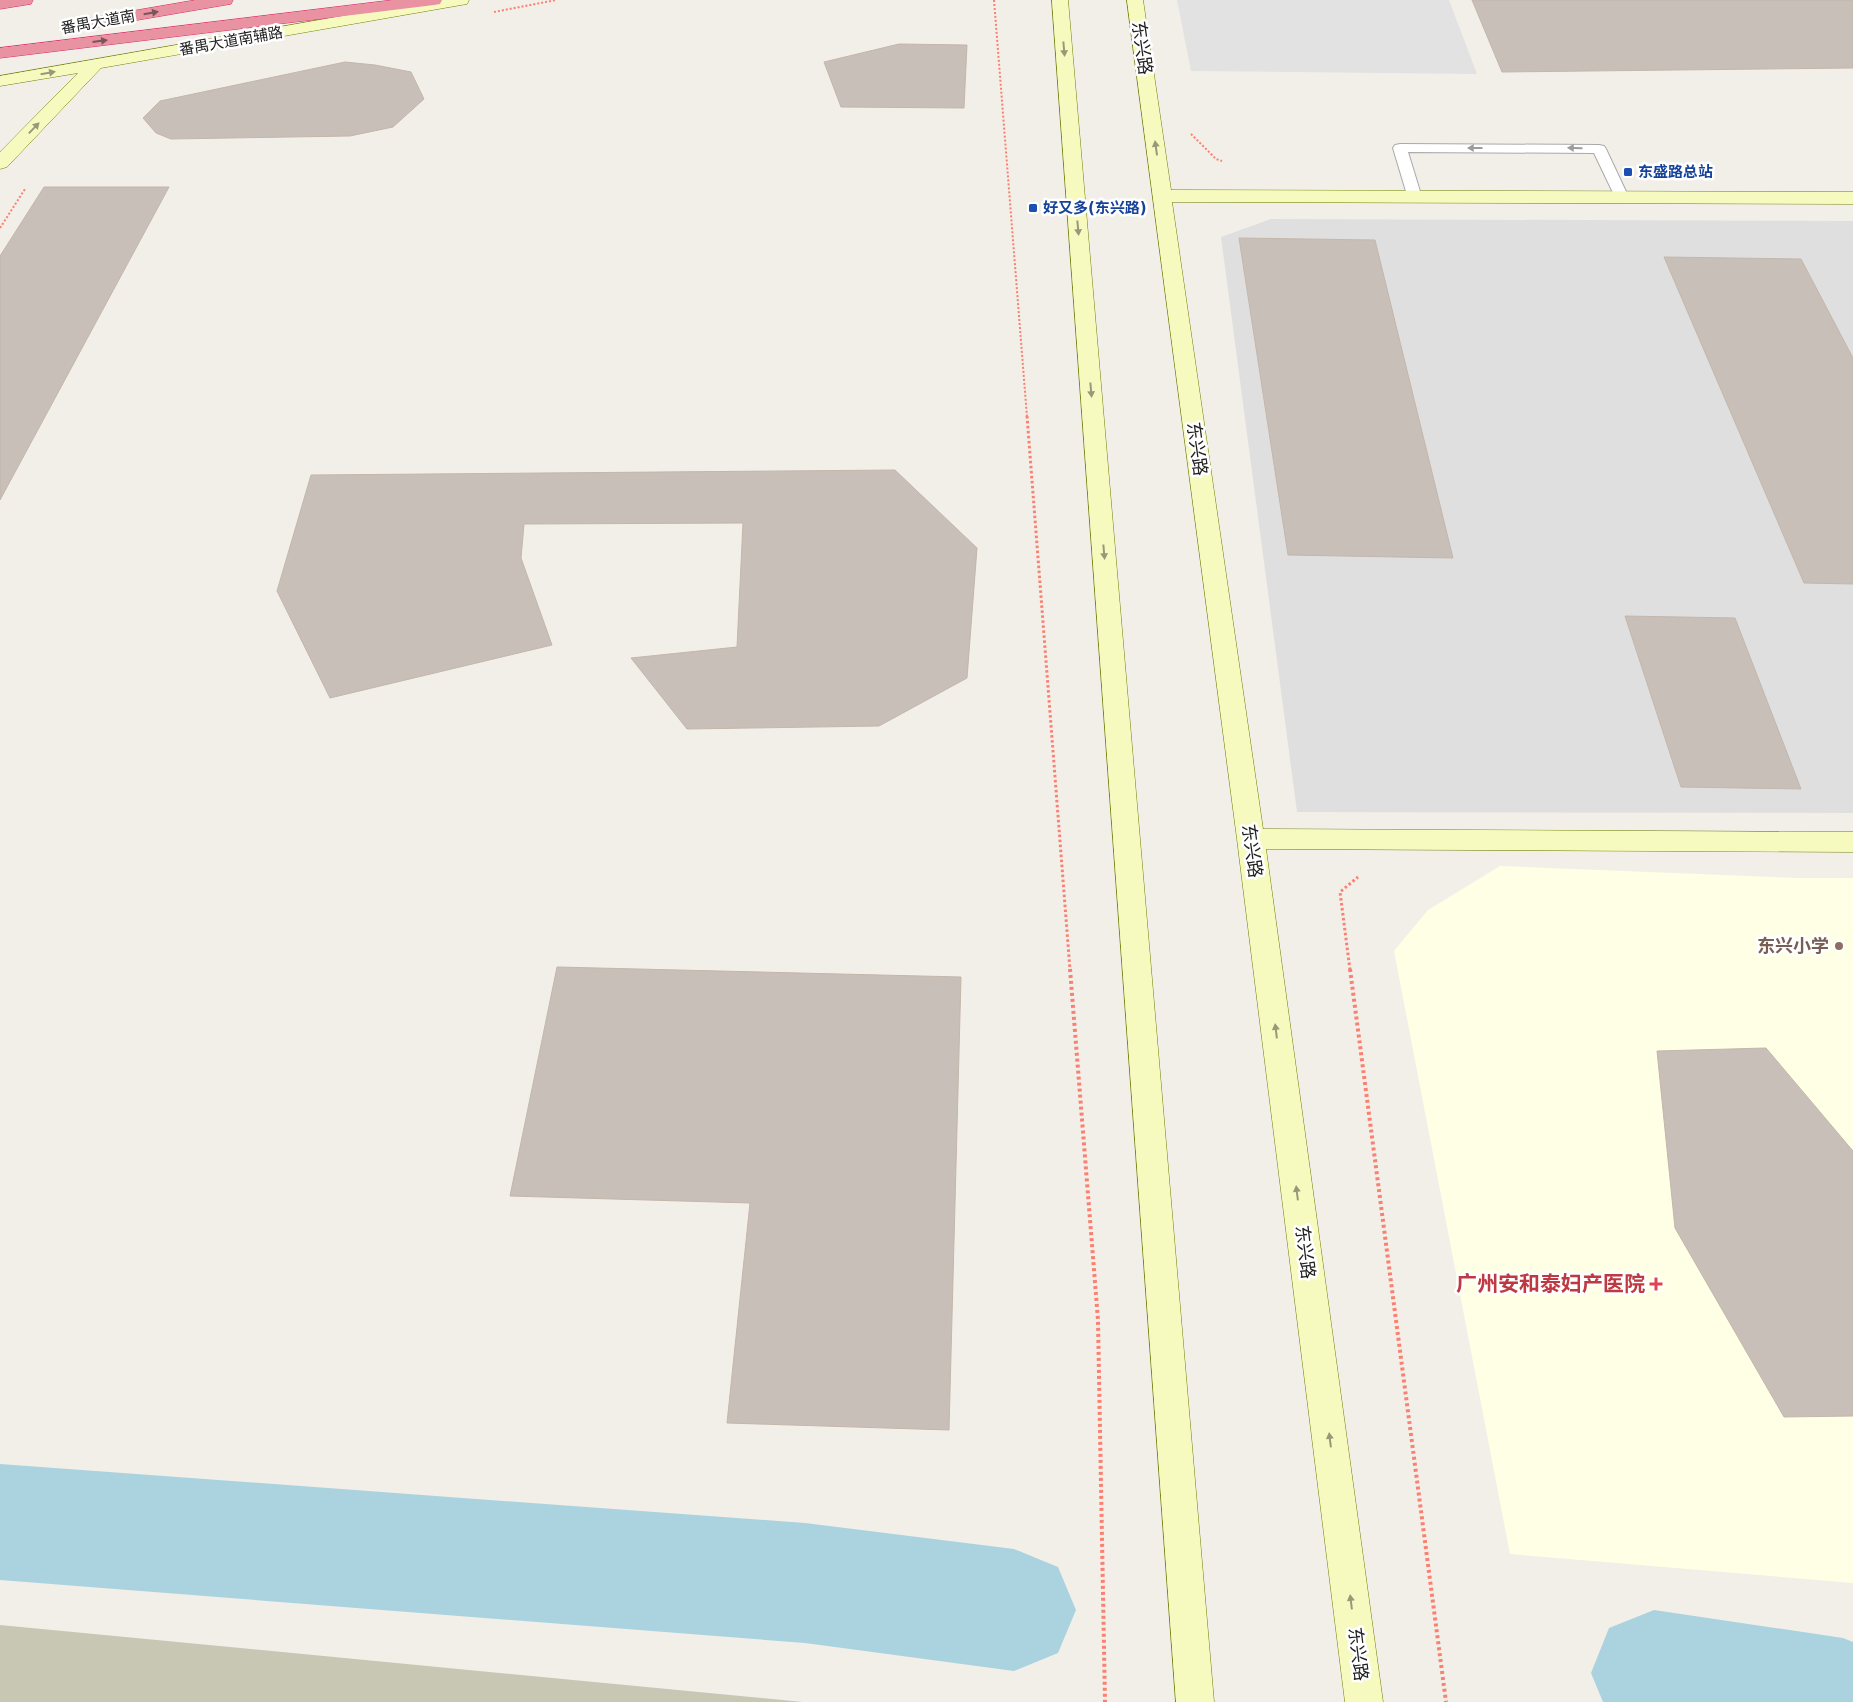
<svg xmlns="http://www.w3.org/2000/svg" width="1853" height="1702" font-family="'DejaVu Sans','Noto Sans SC',sans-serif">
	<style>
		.residential { fill: #e0dfdf }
		.education { fill: #ffffe5 }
		.construction { fill: #c7c7b4 }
		.parking { fill: #e2e2e2 }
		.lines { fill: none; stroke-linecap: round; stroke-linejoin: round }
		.river { fill: #aad3df; fill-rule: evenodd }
		.building { fill: #c7bfb8; stroke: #c4b6ab }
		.lane-casing { stroke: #a9a9a9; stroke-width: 2 }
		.secondary-casing { stroke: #707d05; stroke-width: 1 }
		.highway-casing { stroke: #dc2a67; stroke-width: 1 }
		.path-far2 { stroke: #fa8072; stroke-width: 2; stroke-dasharray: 2 2; stroke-linecap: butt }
		.path-far1 { stroke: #fa8072; stroke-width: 3; stroke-dasharray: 2.5 2.5; stroke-linecap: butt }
		.path { stroke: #fa8072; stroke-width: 4; stroke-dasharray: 3 3; stroke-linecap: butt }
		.lane { fill: #fff; fill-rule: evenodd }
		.secondary { fill: #f7fabf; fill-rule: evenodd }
		.highway { fill: #e892a2; fill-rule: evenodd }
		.oneway { fill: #7b545c }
		.oneway2 { fill: #979978 }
		.oneway3 { fill: #9c9c9c }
		.transit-dot { fill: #1a4fb4; stroke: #fff; stroke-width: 2 }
		.education-dot { fill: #8d6e63; stroke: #fff; stroke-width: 2 }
		.health-dot { fill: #e0444e; stroke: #fff; stroke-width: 2 }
		.labels { text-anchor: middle; stroke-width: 5; stroke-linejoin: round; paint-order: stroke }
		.far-street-label { font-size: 15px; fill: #222; stroke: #fff }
		.far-transit-label { font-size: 15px; font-weight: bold; fill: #164399; stroke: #fff; text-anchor: start }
		.street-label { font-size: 18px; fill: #222; stroke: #fff }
		.education-label { font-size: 18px; font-weight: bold; fill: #785e54; stroke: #fff; text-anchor: end }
		.near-health-label { font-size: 21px; font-weight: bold; fill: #be3a42; stroke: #fff; text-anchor: end }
	</style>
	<rect width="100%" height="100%" fill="#f2efe9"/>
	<polygon class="residential" points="1271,219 1853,221 1853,813 1297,812 1221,237"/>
	<polygon class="education" points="1500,866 1798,878 1853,878 1853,1583 1510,1554 1394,951 1428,910"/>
	<polygon class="construction" points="0,1625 803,1702 0,1702"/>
	<polygon class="parking" points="1177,0 1449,0 1477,74 1191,71"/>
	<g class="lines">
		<g class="river">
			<polygon points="0,1464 805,1523 1014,1549 1058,1567 1076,1610 1058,1653 1014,1671 805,1643 0,1580"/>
			<polygon points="1654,1610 1843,1638 1853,1642 1853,1702 1603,1702 1591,1673 1609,1628"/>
		</g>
	</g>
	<g class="building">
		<polygon points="1472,0 1853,0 1853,68 1502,72"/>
		<polygon points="899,44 967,45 964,108 841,107 824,62"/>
		<polygon points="345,62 375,65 411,72 424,99 393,127 350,136 171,139 156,133 143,118 160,101"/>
		<polygon points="44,187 169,187 0,500 0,256"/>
		<polygon points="1239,238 1375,240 1453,558 1288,555"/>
		<polygon points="1664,257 1801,259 1853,358 1853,584 1804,583"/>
		<polygon points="895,470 977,548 967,678 879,726 687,729 631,658 737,647 743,523 524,524 521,558 552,645 330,698 277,591 311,475"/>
		<polygon points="1625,616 1735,618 1801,789 1681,787"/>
		<polygon points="557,967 961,977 949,1430 727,1423 750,1203 510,1196"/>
		<polygon points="1766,1048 1853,1151 1853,1416 1784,1417 1675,1228 1657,1051"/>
	</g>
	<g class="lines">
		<defs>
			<polygon id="lane" points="1400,144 1599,145 1604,146 1606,149 1629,198 1627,201 1617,201 1594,153 1408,152 1422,198 1420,201 1410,201 1408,198 1393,148 1395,145"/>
			<g id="secondary">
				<polygon points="433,0 469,0 467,4 461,5 101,68 7,167 0,169 0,152 78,73 0,86 0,76"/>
				<polygon points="1052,0 1068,0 1214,1702 1176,1702"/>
				<polygon points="1127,0 1143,0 1171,190 1853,192 1853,204 1172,202 1263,829 1853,832 1853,852 1266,849 1383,1702 1345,1702 1237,839"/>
			</g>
			<g id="highway">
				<polygon points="0,0 33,0 31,4 0,9"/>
				<polygon points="196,0 233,0 231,4 225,5 68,32 62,31 60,27 62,23 68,22"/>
				<polygon points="393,0 442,0 440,4 434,5 0,58 0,48"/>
			</g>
		</defs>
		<use href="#lane" class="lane-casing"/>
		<use href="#secondary" class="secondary-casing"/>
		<use href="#highway" class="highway-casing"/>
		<g class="path-far2">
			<polyline points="994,0 1027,417"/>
			<polyline points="494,12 556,0"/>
			<polyline points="1191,134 1216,159 1222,161"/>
			<polyline points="0,228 25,189"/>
		</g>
		<g class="path-far1">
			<polyline points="1027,416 1070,970"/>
			<polyline points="1350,970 1340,892 1358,877"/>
		</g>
		<g class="path">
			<polyline points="1070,969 1098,1320 1105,1702"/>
			<polyline points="1350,969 1446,1702"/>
		</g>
		<use href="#lane" class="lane"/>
		<use href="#secondary" class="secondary"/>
		<use href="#highway" class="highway"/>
	</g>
	<defs><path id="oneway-solid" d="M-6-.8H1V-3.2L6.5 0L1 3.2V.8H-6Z" transform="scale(1.25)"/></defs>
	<g class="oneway">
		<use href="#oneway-solid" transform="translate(151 13) rotate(-10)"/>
		<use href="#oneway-solid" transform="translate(100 41) rotate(-7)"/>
	</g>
	<g class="oneway2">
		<use href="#oneway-solid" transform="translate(1064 49) rotate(85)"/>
		<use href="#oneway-solid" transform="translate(48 73) rotate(-10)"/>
		<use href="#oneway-solid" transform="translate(34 128) rotate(-46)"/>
		<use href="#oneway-solid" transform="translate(1156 148) rotate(-98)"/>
		<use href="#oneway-solid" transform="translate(1078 228) rotate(85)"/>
		<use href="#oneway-solid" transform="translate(1091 390) rotate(85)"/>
		<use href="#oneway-solid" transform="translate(1104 552) rotate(85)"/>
		<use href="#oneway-solid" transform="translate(1276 1031) rotate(-97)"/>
		<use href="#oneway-solid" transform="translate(1297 1193) rotate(-97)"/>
		<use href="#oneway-solid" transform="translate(1330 1440) rotate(-97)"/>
		<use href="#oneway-solid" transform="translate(1351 1602) rotate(-97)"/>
	</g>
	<g class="oneway3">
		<use href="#oneway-solid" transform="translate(1475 148) rotate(180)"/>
		<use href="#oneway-solid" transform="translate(1575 148) rotate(-179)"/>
	</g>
	<g class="transit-dot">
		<rect x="1623" y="167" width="10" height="10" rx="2.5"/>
		<rect x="1028" y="203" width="10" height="10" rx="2.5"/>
	</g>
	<circle class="education-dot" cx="1839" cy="946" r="5"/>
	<path class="health-dot" d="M1653.5 1276.5h5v5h5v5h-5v5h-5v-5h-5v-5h5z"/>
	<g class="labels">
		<g class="far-street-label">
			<text transform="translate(98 22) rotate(-10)" y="5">番禺大道南</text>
			<text transform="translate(231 41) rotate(-10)" y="5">番禺大道南辅路</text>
		</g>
		<g class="far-transit-label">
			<text x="1638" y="177">东盛路总站</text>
			<text x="1043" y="213">好又多(东兴路)</text>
		</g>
		<g class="street-label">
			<text transform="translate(1142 48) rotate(82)" y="6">东兴路</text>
			<text transform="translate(1197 449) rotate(82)" y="6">东兴路</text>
			<text transform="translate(1252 851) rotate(82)" y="6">东兴路</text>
			<text transform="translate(1305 1252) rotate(83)" y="6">东兴路</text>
			<text transform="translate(1358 1654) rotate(83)" y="6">东兴路</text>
		</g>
		<g class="education-label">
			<text x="1829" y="952">东兴小学</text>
		</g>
		<g class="near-health-label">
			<text x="1645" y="1291">广州安和泰妇产医院</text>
		</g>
	</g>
</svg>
